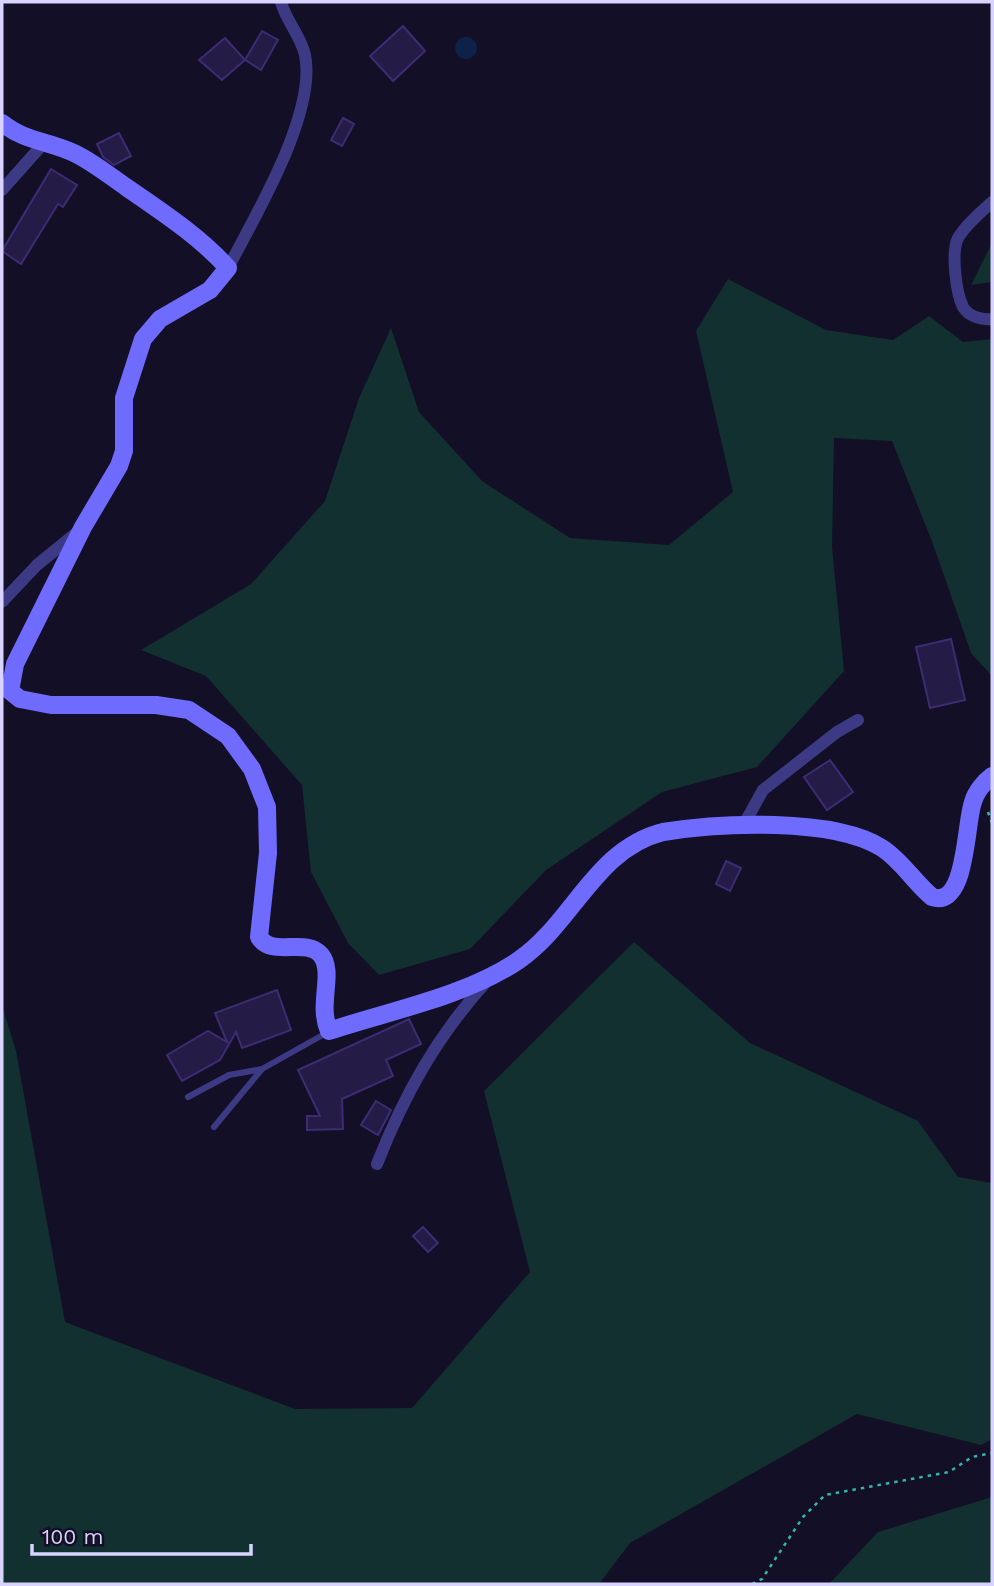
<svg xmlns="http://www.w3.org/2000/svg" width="994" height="1586" font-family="'Work Sans',sans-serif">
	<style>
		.green { fill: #12302f }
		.water { fill: #0c2248 }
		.building { fill: #241b47; stroke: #3b2d73; stroke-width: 2 }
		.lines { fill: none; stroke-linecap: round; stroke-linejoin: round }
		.path { stroke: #2fb8b0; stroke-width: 2.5; stroke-dasharray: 3.5 5; stroke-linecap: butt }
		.lane { stroke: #3d3a85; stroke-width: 6 }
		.street { stroke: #3d3a85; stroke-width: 12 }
		.secondary { stroke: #6f6bff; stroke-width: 18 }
	</style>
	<rect width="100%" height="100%" fill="#130f26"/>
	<g class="green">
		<polygon points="992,243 992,282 971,285"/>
		<polygon points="728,279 826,330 893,340 929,316 963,342 992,339 992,676 971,653 933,544 892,441 834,438 832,547 844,671 757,767 662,792 546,870 470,949 379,975 348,943 311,872 302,785 206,676 141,650 251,584 325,501 359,398 391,328 419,412 482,481 570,538 669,545 733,492 696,331"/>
		<polygon points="634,942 750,1043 918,1121 958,1177 992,1183 992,1439 981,1445 857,1414 630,1543 599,1584 2,1584 2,1005 16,1051 65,1322 295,1409 412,1408 530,1272 484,1091"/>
		<polygon points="992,1497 992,1584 829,1584 878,1532"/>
	</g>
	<circle class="water" cx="466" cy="48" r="11"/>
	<g class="building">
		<polygon points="403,26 425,51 393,81 370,56"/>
		<polygon points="262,31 278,40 261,70 245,60"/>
		<polygon points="225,38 245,60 222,80 199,60"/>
		<polygon points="343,118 354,124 342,146 331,140"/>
		<polygon points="119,133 131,156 114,165 103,157 97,144"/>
		<polygon points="51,169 77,185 63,207 58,204 21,264 2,251"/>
		<polygon points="951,639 965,700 930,708 916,647"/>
		<polygon points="830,760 853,792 827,810 804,777"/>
		<polygon points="726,861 741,868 730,891 716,884"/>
		<polygon points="277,990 291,1030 242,1048 236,1032 220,1060 182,1081 167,1055 208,1031 227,1042 215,1013"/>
		<polygon points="409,1019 421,1044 386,1060 393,1076 342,1099 343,1129 307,1130 307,1116 320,1116 298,1070"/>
		<polygon points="376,1101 391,1110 378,1135 361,1125"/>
		<polygon points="423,1227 438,1243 428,1252 413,1236"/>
	</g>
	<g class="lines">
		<g class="path">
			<polyline points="988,812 992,823"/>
			<polyline points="752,1584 762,1579 803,1517 825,1495 949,1472 972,1457 992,1453"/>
		</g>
		<g class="lane">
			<polyline points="188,1097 229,1075 262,1069"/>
			<polyline points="214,1127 262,1069 328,1032"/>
		</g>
		<g class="street">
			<polyline points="2,190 43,144"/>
			<path d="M992,202C981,212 966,224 958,238C951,252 956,293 963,307C969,317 982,320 992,319"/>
			<path d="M228,268C255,216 317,113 305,55C301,36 286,21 281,2"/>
			<polyline points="2,602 37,565 80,530"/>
			<polyline points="743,826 763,790 837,732 858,720"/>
			<path d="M377,1164C404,1095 437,1036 487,981"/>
		</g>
		<path class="secondary" d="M2,123C25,142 51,141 76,154C94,163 110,176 126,187C162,212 198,235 228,268L210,290L160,319L143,339L124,398V451L119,466L83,527L15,664L10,691L20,699L51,705H156L189,710L228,736L252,769L267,807L268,853L259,937C272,958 306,937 321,955C335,973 317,1004 329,1031C389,1011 467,996 519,960C573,923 595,849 663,832C719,823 833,817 882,848C902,861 914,882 932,897C967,909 965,824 973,802C976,792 984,782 992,776"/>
	</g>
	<rect width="994" height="1586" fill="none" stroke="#d9d4ff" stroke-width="7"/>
	<path d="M32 1544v10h219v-10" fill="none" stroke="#d9d4ff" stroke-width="3.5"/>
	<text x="42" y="1544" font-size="21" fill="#d9d4ff" stroke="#130f26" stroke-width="5" paint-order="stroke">100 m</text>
</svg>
